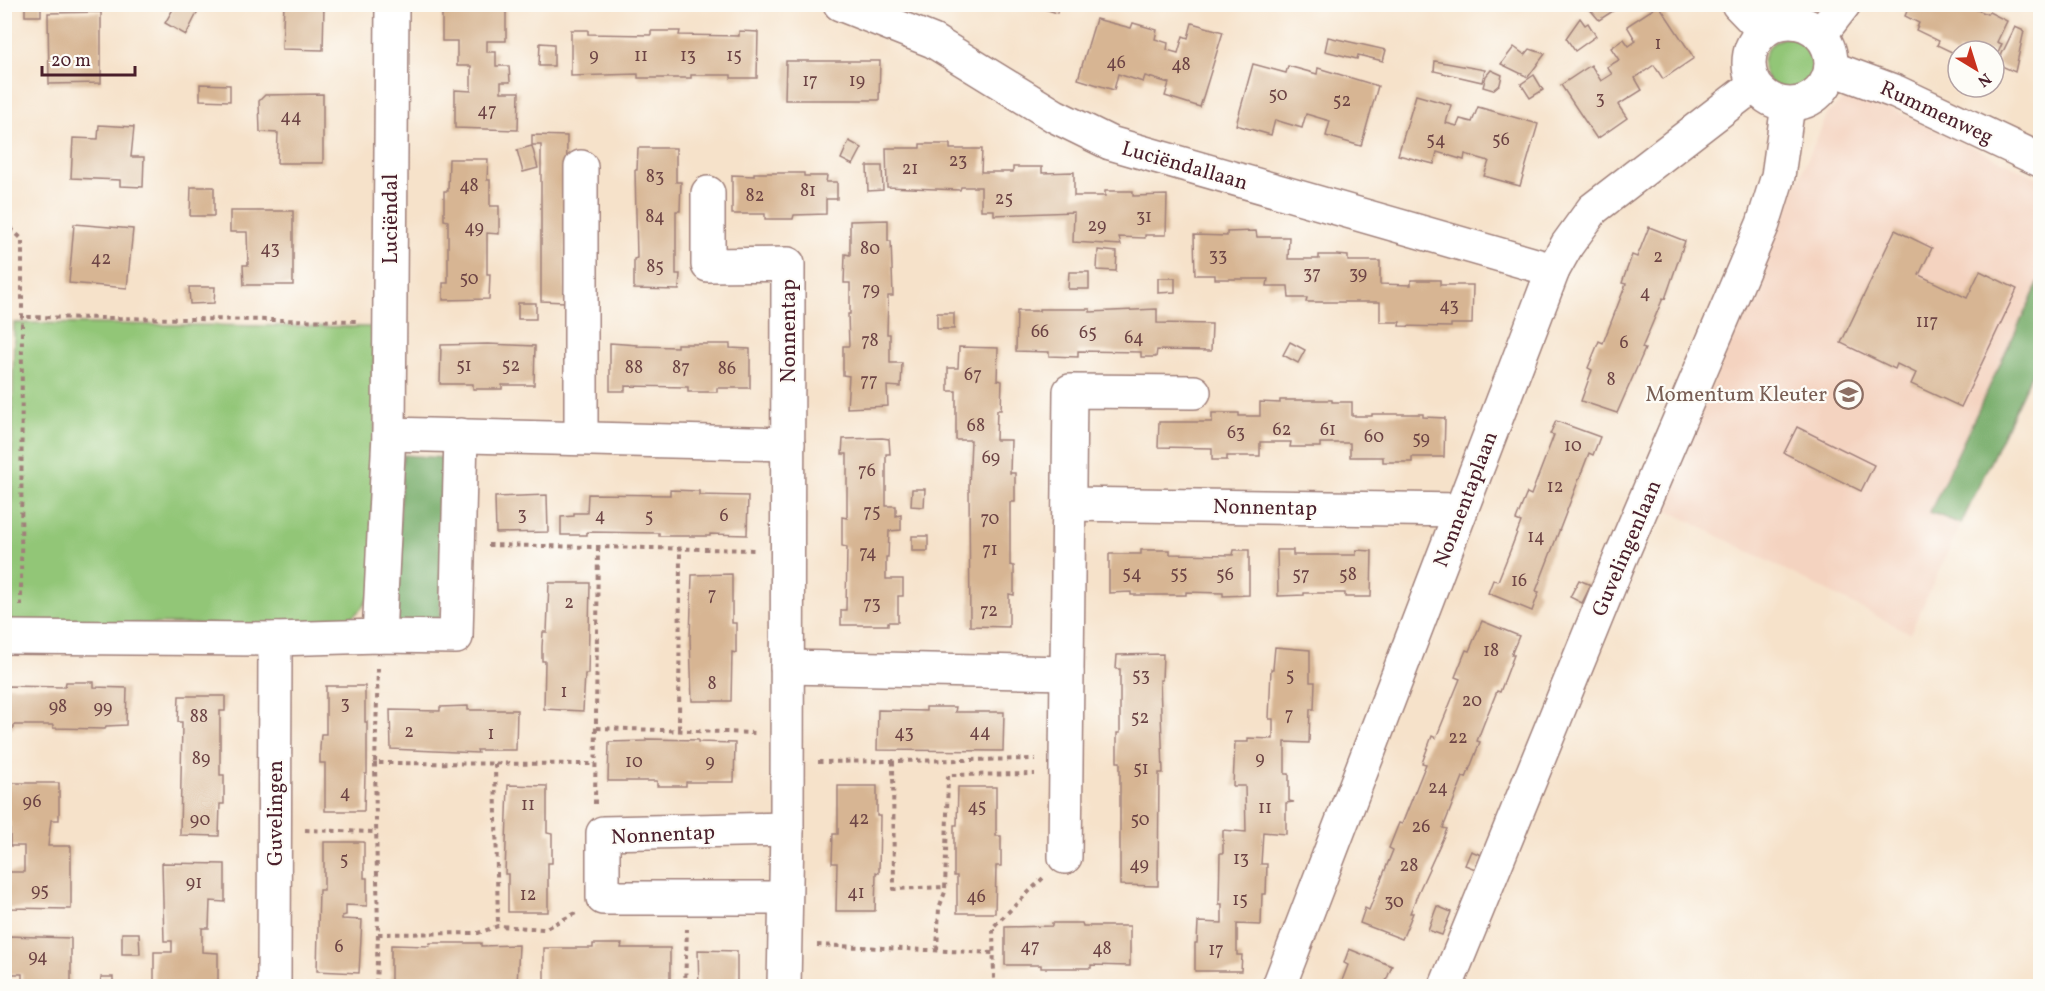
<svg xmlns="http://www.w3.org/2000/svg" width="2045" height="991" font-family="Vollkorn,serif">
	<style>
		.built { fill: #f4d3c0 }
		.green { fill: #92c677; stroke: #6e7251; stroke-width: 1.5 }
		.forest { fill: #75ab68; stroke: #60654a; stroke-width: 1.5 }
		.building { fill: #d7b593 }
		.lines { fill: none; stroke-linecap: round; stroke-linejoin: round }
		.minor-casing { stroke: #a0807a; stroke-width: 36 }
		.path { stroke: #a0807a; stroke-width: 4; stroke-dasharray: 4.5 4.5; stroke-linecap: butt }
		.minor { stroke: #fff; stroke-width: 33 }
		.labels { text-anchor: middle; stroke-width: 4.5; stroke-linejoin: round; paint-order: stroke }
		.number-label { font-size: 18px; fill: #6d4445 }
		.street-label { font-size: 21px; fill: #4a1f2b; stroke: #fdfcf7 }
		.education-label { font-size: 21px; fill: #785e54; stroke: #fdfcf7; text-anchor: end }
	</style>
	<rect width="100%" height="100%" fill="#fdfcf7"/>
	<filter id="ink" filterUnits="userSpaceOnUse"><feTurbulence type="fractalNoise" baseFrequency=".0167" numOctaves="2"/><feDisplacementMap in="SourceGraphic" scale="12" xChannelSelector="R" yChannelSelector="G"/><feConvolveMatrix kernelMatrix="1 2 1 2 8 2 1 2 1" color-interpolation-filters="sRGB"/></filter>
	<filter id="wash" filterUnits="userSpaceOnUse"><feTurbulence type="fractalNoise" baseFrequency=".008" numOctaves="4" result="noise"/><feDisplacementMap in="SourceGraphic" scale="24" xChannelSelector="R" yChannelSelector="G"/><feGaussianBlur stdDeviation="1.35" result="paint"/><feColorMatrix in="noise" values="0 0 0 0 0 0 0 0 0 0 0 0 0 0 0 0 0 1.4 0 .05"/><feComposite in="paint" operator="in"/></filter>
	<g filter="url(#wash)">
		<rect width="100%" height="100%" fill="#f6e2ca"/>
		<polygon class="built" points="1864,96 2040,179 2040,280 1930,512 1961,524 1910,633 1661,507 1796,185 1828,113 1846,97"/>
		<g class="green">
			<circle cx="1790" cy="64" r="27"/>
			<path d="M14,323L374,327L376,584C366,605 359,614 339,626L10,622Z"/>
		</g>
		<g class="forest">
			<polygon points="2040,280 2040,356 1961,524 1930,512"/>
			<polygon points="403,455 444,458 440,624 394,624"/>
		</g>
		<g id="blocks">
			<g class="building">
				<rect x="25" y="4" width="16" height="12"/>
				<polygon points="176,4 182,4 197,13 186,35 165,23"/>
				<polygon points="284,4 324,4 323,50 282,49"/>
				<polygon points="442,4 506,4 506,41 487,41 487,52 496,52 496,66 509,66 510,82 501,82 501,92 519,92 518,130 455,128 455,90 471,91 471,66 457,66 457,41 442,41"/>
				<polygon points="1030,4 1059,4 1057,13"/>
				<polygon points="1592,4 1608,4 1613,11 1599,20 1588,7"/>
				<polygon points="1910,4 1974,4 1973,8 1987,14 1989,12 2007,21 1997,42 2002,44 1994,62 1994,51 1958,51 1958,55 1937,45 1939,41 1916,30 1919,23 1905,16"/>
				<polygon points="1659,5 1694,58 1663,79 1654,65 1635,78 1642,90 1618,105 1627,118 1597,139 1561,85 1591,65 1601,81 1612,74 1607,67 1619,60 1611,48 1624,39 1629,46 1636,41 1627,26"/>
				<polygon points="101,12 101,83 49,84 48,13"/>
				<polygon points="1580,18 1585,25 1588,23 1596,36 1575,51 1566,38"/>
				<polygon points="1096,19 1131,28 1133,23 1157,30 1155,39 1168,43 1167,50 1178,53 1183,36 1188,38 1192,23 1223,32 1200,107 1165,96 1169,83 1145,76 1143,82 1118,74 1114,90 1078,79"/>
				<polygon points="2015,27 2024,31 2015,72 1997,64"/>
				<polygon points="571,30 588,30 588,34 651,35 651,31 680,31 679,35 739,36 739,31 758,32 757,78 731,78 731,75 691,75 691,78 638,78 638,74 571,76"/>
				<polygon points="1328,37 1386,50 1383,61 1358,55 1357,59 1325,51"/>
				<polygon points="540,43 554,44 554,66 539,66"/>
				<polygon points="1514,47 1525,55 1530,49 1545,54 1528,77 1501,64"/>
				<polygon points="786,61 880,61 879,100 785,100"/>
				<polygon points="1435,61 1485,70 1482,82 1434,71"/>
				<polygon points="1253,64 1286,73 1288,66 1317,74 1318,68 1378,86 1361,146 1326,136 1330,121 1306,114 1302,128 1275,120 1271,135 1236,125"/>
				<polygon points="1491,70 1502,75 1500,84 1493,90 1483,87 1486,76"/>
				<polygon points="1534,75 1543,90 1530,98 1521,84"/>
				<polygon points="200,84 230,85 230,101 200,100"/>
				<polygon points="323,94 323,163 277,163 278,133 260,132 259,101 265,95"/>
				<polygon points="1416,95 1451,105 1446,123 1457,126 1460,119 1472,122 1478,107 1538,124 1520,186 1484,176 1489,161 1465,154 1464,160 1437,152 1434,164 1398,155"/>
				<polygon points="99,125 134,127 131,157 144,157 143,187 120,186 120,180 71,178 73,138 98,139"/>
				<polygon points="532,135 567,136 565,302 541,301 541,145 532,145"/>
				<polygon points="849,141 862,148 853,165 841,159"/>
				<polygon points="920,144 950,144 950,149 982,149 981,172 1013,172 1013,167 1042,167 1042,173 1074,172 1074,196 1105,196 1105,191 1133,191 1133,196 1167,195 1166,235 1145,235 1145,238 1119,237 1121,245 1073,242 1074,212 994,215 994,210 981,210 981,187 961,187 960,190 887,187 886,148 920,148"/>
				<polygon points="532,146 538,168 523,172 517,150"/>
				<polygon points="638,148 676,148 676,182 681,182 680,211 676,211 676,274 680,274 679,290 634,289 634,259 637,258 635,170 637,170"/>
				<polygon points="449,159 488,159 487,180 490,180 490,206 499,206 499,234 487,233 487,274 490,274 489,299 443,300 443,283 448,283 448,221 444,220 444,191 448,191"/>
				<polygon points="867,166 882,166 883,190 868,191"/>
				<polygon points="754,173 804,173 804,176 827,176 826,182 837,182 837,199 826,199 826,214 794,215 793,219 765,219 765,214 732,214 732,175 754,176"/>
				<polygon points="191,187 214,187 214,216 190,216"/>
				<polygon points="230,211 293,211 293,285 244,285 243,265 248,265 247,232 230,232"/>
				<polygon points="888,220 888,241 891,241 893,296 888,296 887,334 890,334 890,363 902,363 901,387 887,386 888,406 847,408 849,376 843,375 843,346 849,346 848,314 850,314 850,283 844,283 845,254 850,255 850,221"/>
				<polygon points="74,224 133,229 127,288 69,283"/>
				<polygon points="1649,227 1685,241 1665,299 1663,298 1642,348 1645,349 1617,413 1581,401 1592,370 1588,368 1599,341 1603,343 1626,284 1622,283 1632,255 1637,257"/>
				<polygon points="1895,230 1932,248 1919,275 1967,298 1980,271 2017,289 1961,407 1911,384 1916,373 1897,364 1895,369 1841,343"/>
				<polygon points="1256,231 1257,237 1289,237 1288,259 1319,259 1319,255 1337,255 1348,256 1348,261 1380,261 1380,284 1411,285 1411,280 1440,280 1440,285 1473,285 1472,324 1451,324 1451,327 1399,326 1400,322 1380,322 1380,302 1306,302 1307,298 1289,298 1288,286 1267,286 1268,279 1215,279 1215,275 1195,275 1194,235 1227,236 1227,232"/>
				<polygon points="1098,250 1117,252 1116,271 1097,270"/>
				<polygon points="1069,272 1089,272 1089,289 1068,289"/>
				<polygon points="1158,278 1175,278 1175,292 1158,293"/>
				<polygon points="189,287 215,287 214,303 190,304"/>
				<rect x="518" y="303" width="18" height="16"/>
				<polygon points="1039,309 1090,309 1090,312 1157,309 1157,323 1212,324 1211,351 1157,350 1156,357 1141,357 1141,352 1078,351 1078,357 1049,356 1049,352 1016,351 1017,311 1039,311"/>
				<rect x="937" y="313" width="17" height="16"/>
				<polygon points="1290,342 1305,350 1298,363 1283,355"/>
				<polygon points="610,343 637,345 637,346 677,347 677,344 730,344 730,348 750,349 750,388 717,388 717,392 688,392 688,387 625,386 625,391 610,391"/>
				<polygon points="488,344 535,346 534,385 502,385 502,389 473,389 473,384 440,384 441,345"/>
				<polygon points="959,347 998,348 997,380 1002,381 1001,410 997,410 996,440 1011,440 1010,473 1015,473 1015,502 1010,502 1010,565 1014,566 1014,595 1009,594 1009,627 970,626 969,487 971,440 956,440 956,391 948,391 948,368 958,368"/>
				<polygon points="1280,400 1332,400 1332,402 1352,402 1352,416 1372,416 1372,414 1423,414 1423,417 1445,418 1444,457 1412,457 1412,462 1383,462 1383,457 1350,457 1350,443 1320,443 1320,447 1290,447 1291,442 1260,442 1260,456 1227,456 1227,460 1212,460 1212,448 1158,447 1159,422 1212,422 1212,413 1239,413 1239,416 1260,416 1260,402 1280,403"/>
				<polygon points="1556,421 1600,437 1593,455 1589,453 1536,591 1539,592 1532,611 1488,593 1493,580 1498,581 1510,551 1521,522 1516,520 1527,493 1531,495 1554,435 1550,434"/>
				<polygon points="1797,427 1874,465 1861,491 1784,453"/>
				<polygon points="882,438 889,439 890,454 886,454 886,506 896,506 896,516 901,515 901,530 889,531 888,557 886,557 886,579 903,579 903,596 898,596 898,622 888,622 888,625 841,625 841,610 846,610 847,547 842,546 842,517 847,518 847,454 842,454 843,439"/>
				<polygon points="912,489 925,489 924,507 911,506"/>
				<polygon points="670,490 699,491 699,495 748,496 747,535 710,534 710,536 659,536 659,533 587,532 587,535 561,535 561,517 574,516 574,513 587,513 588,494 670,495"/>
				<polygon points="547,495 548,532 496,533 495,497"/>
				<rect x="912" y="536" width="16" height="15"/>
				<polygon points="1141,550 1170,550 1170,554 1233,555 1234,550 1249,550 1249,595 1223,596 1223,593 1186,592 1186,595 1131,595 1131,592 1109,593 1109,554 1141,554"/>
				<polygon points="1277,550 1293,550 1293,555 1356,555 1356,550 1372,551 1371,597 1345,597 1345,593 1304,593 1304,595 1278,596"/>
				<polygon points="732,574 732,623 736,623 736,653 732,652 731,701 692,701 690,638 692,575"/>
				<polygon points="1579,580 1591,585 1582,603 1570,597"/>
				<polygon points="549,583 590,583 588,674 585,674 583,711 544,709 545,661 542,661 542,647 543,632 547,632"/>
				<polygon points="1482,621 1519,636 1511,655 1514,655 1500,692 1497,691 1484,723 1477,741 1480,742 1466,778 1463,777 1443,828 1447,829 1418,893 1410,913 1413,913 1402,939 1360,923 1365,908 1369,910 1393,850 1389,848 1399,823 1402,824 1426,764 1422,763 1432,736 1436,738 1460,679 1455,677 1466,650 1469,651"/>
				<polygon points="1275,647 1310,650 1310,682 1315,682 1314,709 1310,709 1309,743 1285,742 1285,774 1289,774 1289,801 1294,802 1286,803 1286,834 1263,832 1261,864 1267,864 1266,894 1262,894 1261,925 1237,924 1237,955 1242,955 1241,971 1195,971 1195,943 1197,943 1198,922 1222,923 1222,904 1219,904 1220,853 1223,853 1223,830 1246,832 1245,786 1233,786 1235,742 1248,742 1248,738 1273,739 1273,719 1269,719 1271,669 1273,669"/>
				<polygon points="1163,654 1162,680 1160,680 1163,773 1159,773 1158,886 1120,885 1120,762 1117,762 1117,733 1120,733 1120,669 1116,669 1117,655"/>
				<polygon points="66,682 94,682 94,687 127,688 126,725 106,726 105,729 53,728 53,725 14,725 14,728 4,728 4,686 65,687"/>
				<polygon points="326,686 365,686 365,722 367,722 367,774 365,774 364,811 325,811 325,763 320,763 320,748 321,734 326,734"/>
				<polygon points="179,696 225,696 225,711 220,711 220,775 224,775 224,804 220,804 219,836 180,835 182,722 178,722"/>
				<polygon points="468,706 468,710 517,710 516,750 477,750 478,753 391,749 390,710 440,711 440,707"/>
				<polygon points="926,707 956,707 955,712 1004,712 1003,751 877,750 878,710 926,711"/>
				<polygon points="646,739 698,740 698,742 735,743 734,782 686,782 686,786 657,786 657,781 608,781 609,742 646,741"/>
				<polygon points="4,783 59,783 59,820 51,820 48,846 71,846 71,909 8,908 8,872 24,872 24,846 10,846 10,820 4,819"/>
				<polygon points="508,785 547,786 547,833 552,834 552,863 548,863 548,912 508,912 508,874 505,874"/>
				<polygon points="838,786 877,786 877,816 880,816 879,873 876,872 875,911 836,911 837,863 832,863 833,834 838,834"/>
				<polygon points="958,787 996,787 996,836 1001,836 1001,866 996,866 995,913 957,913 957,876 954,876 954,825 957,825"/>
				<polygon points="324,842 364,842 364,878 367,878 367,906 346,905 346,915 342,916 342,919 362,920 359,973 317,971 319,890 324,890"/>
				<polygon points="1471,851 1484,856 1478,870 1465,865"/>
				<polygon points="162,863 225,864 225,902 210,901 209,928 202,928 202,952 218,953 218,986 154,986 154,952 172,952 172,941 164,941"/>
				<polygon points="1437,906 1451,912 1442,935 1428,930"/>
				<polygon points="1052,923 1082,923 1083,926 1130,926 1130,966 1091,965 1091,968 1041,968 1041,965 1005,965 1005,927 1052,926"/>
				<polygon points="122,933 139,933 140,954 122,954"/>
				<polygon points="7,936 71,938 71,986 22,986 22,974 6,974"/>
				<polygon points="430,943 481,943 481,946 519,945 517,985 440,986 440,985 391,984 391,945 429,946"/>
				<polygon points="593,944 622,944 621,948 670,948 670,986 544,986 544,948 593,948"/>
				<polygon points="1349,949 1392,966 1384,986 1340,986 1348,965 1344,963"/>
				<polygon points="698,950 737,951 737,986 699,986"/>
				<polygon points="101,977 113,977 113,986 100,986"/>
			</g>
		</g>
	</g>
	<g filter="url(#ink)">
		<use href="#blocks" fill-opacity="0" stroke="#a0807a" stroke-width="1.5"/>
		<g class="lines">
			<defs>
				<g id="minor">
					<polyline points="392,4 389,434 788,444"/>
					<polyline points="840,4 933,41 1055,116 1110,143 1553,270"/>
					<polyline points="1738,4 1764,31"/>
					<circle cx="1790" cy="63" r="41"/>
					<polyline points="1820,35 1844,4"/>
					<polyline points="1831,68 1896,92 2040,160"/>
					<polyline points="581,167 581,438"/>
					<polyline points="708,193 708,265 788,264 787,829 784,986"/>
					<polyline points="1069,504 1461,510"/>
					<polyline points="379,636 389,434"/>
					<polyline points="4,637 275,639 379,636 456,637 461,435"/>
					<polyline points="787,667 1067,673"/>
					<polyline points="1065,857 1070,391 1194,392"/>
					<polyline points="784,898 603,898 603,833 787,829"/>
					<polyline points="274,986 275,639"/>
					<polyline points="1279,986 1553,270 1567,245 1593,209 1754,85"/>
					<polyline points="1446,986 1620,559 1763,224 1778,176 1788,105"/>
				</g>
			</defs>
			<use href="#minor" class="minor-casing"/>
			<g class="path">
				<polyline points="4,222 22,239 22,317 359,321"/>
				<polyline points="488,545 757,550"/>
				<polyline points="21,606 22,317"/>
				<polyline points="378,668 375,763 596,764"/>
				<polyline points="597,728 756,733"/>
				<polyline points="679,729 680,548"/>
				<polyline points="893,761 894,889 945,887"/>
				<polyline points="818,762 1035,759"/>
				<polyline points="375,763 378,934 376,986"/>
				<polyline points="495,764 498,926"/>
				<polyline points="595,804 598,547"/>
				<polyline points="305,830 376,832"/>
				<polyline points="378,934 478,933 498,926 544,929 576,913"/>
				<polyline points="817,945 993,953"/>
				<polyline points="937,950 939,908 945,892 948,775 1035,774"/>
				<polyline points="685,986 687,929"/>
				<polyline points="989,986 994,979 993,927 1043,878"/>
			</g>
			<use href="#minor" class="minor"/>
		</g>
	</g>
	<defs>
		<symbol id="school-ring" viewBox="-11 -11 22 22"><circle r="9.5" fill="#fdfcf7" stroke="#8d6e63" stroke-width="1.5"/><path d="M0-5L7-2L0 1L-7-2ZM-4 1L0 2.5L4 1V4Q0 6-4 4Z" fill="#8d6e63"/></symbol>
	</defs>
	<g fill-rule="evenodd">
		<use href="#school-ring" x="1832" y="378" width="33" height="33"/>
	</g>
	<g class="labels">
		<g class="number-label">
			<text x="1658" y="49">1</text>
			<text x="594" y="61">9</text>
			<text x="641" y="61">11</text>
			<text x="688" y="61">13</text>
			<text x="734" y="61">15</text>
			<text x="1116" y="68">46</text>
			<text x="1181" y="70">48</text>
			<text x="810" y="86">17</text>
			<text x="857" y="86">19</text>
			<text x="1278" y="100">50</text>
			<text x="1600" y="104">3</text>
			<text x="1342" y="106">52</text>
			<text x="487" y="116">47</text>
			<text x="291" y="122">44</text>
			<text x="1436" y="145">54</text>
			<text x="1501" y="145">56</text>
			<text x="958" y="166">23</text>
			<text x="910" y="174">21</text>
			<text x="655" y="182">83</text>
			<text x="469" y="191">48</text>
			<text x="808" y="196">81</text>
			<text x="755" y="201">82</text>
			<text x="1004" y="204">25</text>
			<text x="655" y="222">84</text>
			<text x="1144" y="222">31</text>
			<text x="1097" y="231">29</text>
			<text x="474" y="233">49</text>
			<text x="270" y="254">43</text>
			<text x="870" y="254">80</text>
			<text x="1218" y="261">33</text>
			<text x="1658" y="262">2</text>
			<text x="101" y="264">42</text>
			<text x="655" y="272">85</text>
			<text x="1312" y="279">37</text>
			<text x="1358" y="279">39</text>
			<text x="469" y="284">50</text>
			<text x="871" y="295">79</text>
			<text x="1645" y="298">4</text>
			<text x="1449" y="311">43</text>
			<text x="1927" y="327">117</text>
			<text x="1040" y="337">66</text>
			<text x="1088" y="338">65</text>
			<text x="1134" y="343">64</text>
			<text x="870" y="346">78</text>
			<text x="1624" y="348">6</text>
			<text x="464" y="371">51</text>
			<text x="511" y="371">52</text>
			<text x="634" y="373">88</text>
			<text x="681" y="373">87</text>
			<text x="727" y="374">86</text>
			<text x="973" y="380">67</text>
			<text x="1611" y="385">8</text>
			<text x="869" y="386">77</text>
			<text x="976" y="431">68</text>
			<text x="1282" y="435">62</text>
			<text x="1328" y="435">61</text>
			<text x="1236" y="438">63</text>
			<text x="1374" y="442">60</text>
			<text x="1421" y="444">59</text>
			<text x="1573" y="451">10</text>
			<text x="991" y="463">69</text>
			<text x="867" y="476">76</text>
			<text x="1555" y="492">12</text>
			<text x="872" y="517">75</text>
			<text x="522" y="520">3</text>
			<text x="600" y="521">4</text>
			<text x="724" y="521">6</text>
			<text x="649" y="522">5</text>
			<text x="990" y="524">70</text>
			<text x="1536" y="542">14</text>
			<text x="990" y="555">71</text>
			<text x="868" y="558">74</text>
			<text x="1132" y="579">54</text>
			<text x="1179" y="579">55</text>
			<text x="1225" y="580">56</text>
			<text x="1301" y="580">57</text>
			<text x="1348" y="580">58</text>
			<text x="1519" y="586">16</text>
			<text x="712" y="600">7</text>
			<text x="569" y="608">2</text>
			<text x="872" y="609">73</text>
			<text x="989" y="616">72</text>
			<text x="1491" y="656">18</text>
			<text x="1141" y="681">53</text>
			<text x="1290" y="681">5</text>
			<text x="712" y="689">8</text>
			<text x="564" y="697">1</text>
			<text x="1472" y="706">20</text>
			<text x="345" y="709">3</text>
			<text x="58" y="712">98</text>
			<text x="103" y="713">99</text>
			<text x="1289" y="720">7</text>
			<text x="199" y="722">88</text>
			<text x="1140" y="723">52</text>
			<text x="409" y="737">2</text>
			<text x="980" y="737">44</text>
			<text x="904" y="738">43</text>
			<text x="491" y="739">1</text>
			<text x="1458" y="743">22</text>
			<text x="201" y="764">89</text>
			<text x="1260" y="764">9</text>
			<text x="634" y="767">10</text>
			<text x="710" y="767">9</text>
			<text x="1141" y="774">51</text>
			<text x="1438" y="793">24</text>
			<text x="345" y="798">4</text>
			<text x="32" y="807">96</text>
			<text x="528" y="810">11</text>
			<text x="977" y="812">45</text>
			<text x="1265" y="813">11</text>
			<text x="859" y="824">42</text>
			<text x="200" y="825">90</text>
			<text x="1140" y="825">50</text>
			<text x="1421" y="832">26</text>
			<text x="1241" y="864">13</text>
			<text x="344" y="865">5</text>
			<text x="1139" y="870">49</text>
			<text x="1409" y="871">28</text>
			<text x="194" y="888">91</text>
			<text x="40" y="896">95</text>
			<text x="856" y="898">41</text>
			<text x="528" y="900">12</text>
			<text x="976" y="902">46</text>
			<text x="1240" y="905">15</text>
			<text x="1394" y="907">30</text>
			<text x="339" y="952">6</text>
			<text x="1030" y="952">47</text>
			<text x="1102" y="954">48</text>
			<text x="1216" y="955">17</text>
			<text x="38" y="962">94</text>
		</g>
		<g class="street-label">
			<text transform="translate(1937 112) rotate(25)" y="7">Rummenweg</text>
			<text transform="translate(1185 165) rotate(16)" y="7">Luciëndallaan</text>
			<text transform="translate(390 219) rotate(-90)" y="7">Luciëndal</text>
			<text transform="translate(788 331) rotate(-90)" y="7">Nonnentap</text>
			<text transform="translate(1465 499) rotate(-69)" y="7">Nonnentaplaan</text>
			<text transform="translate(1265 507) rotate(1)" y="7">Nonnentap</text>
			<text transform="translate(1626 548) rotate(-67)" y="7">Guvelingenlaan</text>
			<text transform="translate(275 813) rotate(-90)" y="7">Guvelingen</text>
			<text transform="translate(663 834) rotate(-3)" y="7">Nonnentap</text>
		</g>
		<g class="education-label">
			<text x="1827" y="401">Momentum Kleuter</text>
		</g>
	</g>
	<rect width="2045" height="991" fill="none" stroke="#fdfcf7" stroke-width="24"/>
	<g transform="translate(1976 69) rotate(142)"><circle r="28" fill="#fdfcf7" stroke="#b5a4a5" stroke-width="1.5"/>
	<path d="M0-4.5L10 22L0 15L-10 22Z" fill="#c8321e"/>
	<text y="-9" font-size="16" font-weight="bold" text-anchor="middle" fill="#4a1f2b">N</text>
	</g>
	<path d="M42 66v9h93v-9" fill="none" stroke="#4a1f2b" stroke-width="3"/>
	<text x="51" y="66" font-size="18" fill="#4a1f2b" stroke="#fdfcf7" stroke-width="4.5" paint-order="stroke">20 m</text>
</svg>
